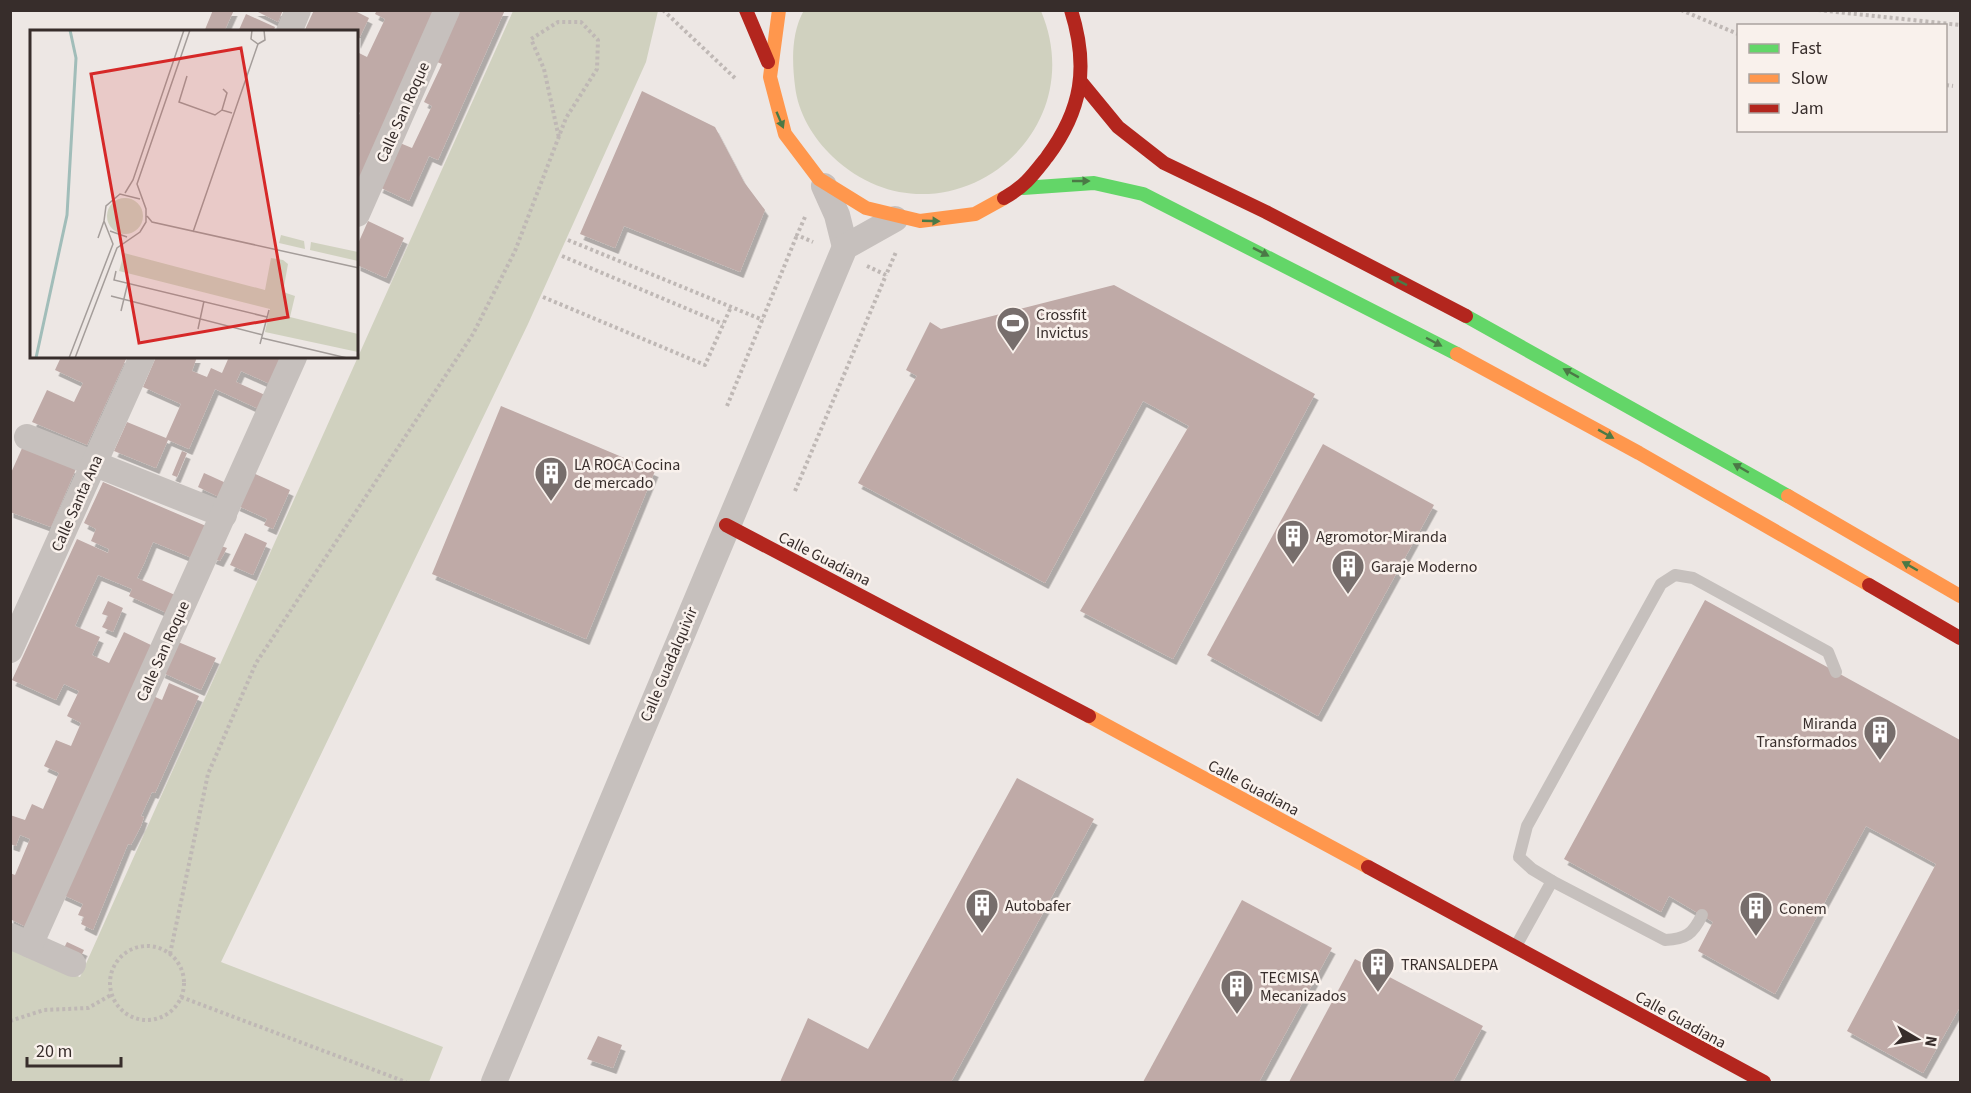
<svg xmlns="http://www.w3.org/2000/svg" width="1971" height="1093" font-family="'Source Sans 3',sans-serif">
	<style>
		.green { fill: #d0d1bf }
		.building { fill: #bfaaa7; filter: url(#shadow) }
		.lines { fill: none; stroke-linecap: round; stroke-linejoin: round }
		.path { stroke: #bfb8b5; stroke-width: 4; stroke-dasharray: 3 3; stroke-linecap: butt }
		.lane { stroke: #c6c0bd; stroke-width: 12 }
		.street { stroke: #c6c0bd; stroke-width: 26 }
		.fast { stroke: #63d668; stroke-width: 14 }
		.slow { stroke: #ff974d; stroke-width: 14 }
		.jam { stroke: #b3261e; stroke-width: 14 }
		.oneway { fill: #4b7946 }
		.labels { text-anchor: middle; stroke-width: 5; stroke-linejoin: round; paint-order: stroke }
		.street-label { font-size: 16px; fill: #372d2b; stroke: #f9f1ec }
		.poi-label { font-size: 16px; fill: #372d2b; stroke: #f9f1ec; text-anchor: start }
		.inset-river { fill: none; stroke: #a1bdb9; stroke-width: 3 }
		.inset-road { fill: none; stroke: #a49d9a; stroke-width: 1.5 }
		.view { fill: #d62828; fill-opacity: 0.15; stroke: #d62828; stroke-width: 3 }
		.inset-edge { fill: none; stroke: #372d2b; stroke-width: 3 }
	</style>
	<defs>
		<filter id="shadow"><feDropShadow dx="3.5" dy="6" stdDeviation="0" flood-color="#0004"/></filter>
	</defs>
	<rect width="100%" height="100%" fill="#ede7e4"/>
	<g class="green">
		<path d="M804,10L1041,11C1096,142 937,255 833,157C813,138 798,113 795,86C792,62 791,33 804,10Z"/>
		<polygon points="513,11 658,11 646,62 528,324 221,962 443,1047 429,1082 11,1082 10,948 80,977"/>
	</g>
	<g class="building">
		<polygon points="213,10 234,10 224,32 204,32"/>
		<polygon points="254,10 283,10 278,22"/>
		<polygon points="314,10 353,10 369,18 357,43 357,32 304,32"/>
		<polygon points="377,10 436,10 357,188 357,119 360,113 357,111 357,52 367,57 385,19 375,14"/>
		<polygon points="459,10 505,10 438,160 429,156 409,201 379,187 400,143 412,148 432,106 424,102 442,64 437,62"/>
		<polygon points="246,14 275,27 273,32 238,32"/>
		<polygon points="642,91 715,127 744,182 765,210 740,272 624,226 615,248 580,234"/>
		<polygon points="368,221 404,238 386,278 357,265 357,246"/>
		<polygon points="1114,285 1315,394 1173,659 1080,611 1189,426 1143,401 1045,583 858,483 917,376 906,370 930,322 941,329"/>
		<polygon points="61,357 127,357 87,445 32,422 47,390 74,402 83,383 55,370"/>
		<polygon points="156,357 197,357 192,371 207,377 211,368 222,373 229,357 282,357 270,384 241,371 236,382 265,395 259,409 215,389 189,449 168,440 156,468 114,451 127,422 166,438 181,404 143,387"/>
		<polygon points="501,406 655,471 586,639 432,574"/>
		<polygon points="1323,444 1434,505 1318,716 1207,655"/>
		<polygon points="23,446 76,469 51,527 10,512 10,475"/>
		<polygon points="182,451 187,453 177,477 172,475"/>
		<polygon points="251,472 290,490 273,529 264,525 267,519 236,505"/>
		<polygon points="204,473 226,483 219,497 198,487"/>
		<polygon points="103,482 206,526 192,558 153,542 144,564 137,578 175,595 167,613 129,596 132,589 98,575 75,626 100,637 92,655 109,663 124,632 153,646 26,927 10,919 10,873 15,875 30,839 20,835 16,846 10,844 10,815 25,820 32,804 43,809 59,773 44,766 56,740 71,746 81,723 67,716 79,691 64,684 56,700 12,680 77,539 108,553 109,549 91,541 96,529 84,523"/>
		<polygon points="245,533 267,543 253,575 230,565"/>
		<polygon points="218,545 227,548 220,561 212,558"/>
		<polygon points="1705,600 1960,740 1960,1007 1923,1073 1847,1031 1936,864 1866,826 1775,994 1698,951 1713,922 1669,896 1661,912 1564,859"/>
		<polygon points="108,601 123,608 113,632 102,627 108,616 102,614"/>
		<polygon points="176,641 216,658 201,690 161,672"/>
		<polygon points="169,683 199,696 155,793 152,792 141,816 144,817 141,826 131,845 128,844 93,930 81,924 84,917 78,915 83,904 61,894 151,695 162,700"/>
		<polygon points="1017,778 1094,819 951,1082 780,1082 808,1018 868,1049"/>
		<polygon points="1242,900 1332,948 1259,1082 1143,1082"/>
		<polygon points="67,942 84,950 79,960 62,952"/>
		<polygon points="1355,959 1483,1026 1453,1082 1289,1082"/>
		<polygon points="598,1036 622,1045 613,1068 587,1059"/>
	</g>
	<g class="lines">
		<g class="path">
			<polyline points="663,10 737,80"/>
			<polyline points="1681,10 1738,34"/>
			<polyline points="1818,10 1960,25"/>
			<polyline points="1946,85 1953,86"/>
			<polyline points="805,217 797,235 813,242"/>
			<polyline points="568,240 763,320"/>
			<polyline points="562,256 723,324"/>
			<polyline points="867,266 886,275 896,252"/>
			<polyline points="543,297 705,365 731,307"/>
			<polyline points="727,406 797,235"/>
			<polyline points="795,491 886,275"/>
			<circle cx="147" cy="983" r="37"/>
			<polyline points="170,954 208,774 256,663 473,334 515,251 566,118 597,69 598,40 581,22 558,22 531,39 544,69 559,138"/>
			<polyline points="181,997 406,1082"/>
			<polyline points="10,1021 44,1010 88,1008 111,995"/>
		</g>
		<g class="lane">
			<path d="M1552,881L1665,940C1686,939 1693,934 1702,915"/>
			<polyline points="1516,946 1552,881 1532,869 1519,857 1527,826 1661,584 1675,575 1693,578 1828,652 1836,672"/>
		</g>
		<g class="street">
			<polyline points="289,32 298,10"/>
			<polyline points="824,186 837,215 845,247"/>
			<polyline points="357,214 447,10"/>
			<polyline points="27,437 224,515"/>
			<polyline points="10,650 142,357"/>
			<polyline points="10,936 73,964"/>
			<polyline points="30,945 294,357"/>
			<polyline points="494,1082 845,247 895,219"/>
		</g>
		<g class="fast">
			<polyline points="1023,188 1094,183 1143,194 1457,354"/>
			<polyline points="1466,316 1788,496"/>
		</g>
		<g class="slow">
			<polyline points="779,10 770,77 785,134 819,179 866,208 920,221 975,214 1004,198"/>
			<polyline points="1457,354 1639,453 1869,585"/>
			<polyline points="1788,496 1960,596"/>
			<polyline points="1089,716 1368,867"/>
		</g>
		<g class="jam">
			<polyline points="746,10 768,62"/>
			<polyline points="1081,82 1118,127 1164,163 1266,212 1466,316"/>
			<path d="M1004,198C1025,186 1032,176 1047,157C1082,110 1089,67 1071,10"/>
			<polyline points="726,525 1089,716"/>
			<polyline points="1869,585 1960,638"/>
			<polyline points="1368,867 1764,1082"/>
		</g>
	</g>
	<defs><path id="oneway-solid" d="M-6-.8H1V-3.2L6.5 0L1 3.2V.8H-6Z" transform="scale(1.5)"/></defs>
	<g class="oneway">
		<use href="#oneway-solid" transform="translate(780 120) rotate(67)"/>
		<use href="#oneway-solid" transform="translate(1081 181)"/>
		<use href="#oneway-solid" transform="translate(931 221) rotate(2)"/>
		<use href="#oneway-solid" transform="translate(1261 252) rotate(27)"/>
		<use href="#oneway-solid" transform="translate(1399 281) rotate(-153)"/>
		<use href="#oneway-solid" transform="translate(1434 342) rotate(28)"/>
		<use href="#oneway-solid" transform="translate(1571 373) rotate(-151)"/>
		<use href="#oneway-solid" transform="translate(1606 434) rotate(29)"/>
		<use href="#oneway-solid" transform="translate(1741 468) rotate(-150)"/>
		<use href="#oneway-solid" transform="translate(1910 566) rotate(-150)"/>
	</g>
	<defs>
		<symbol id="stadium-pin" viewBox="-11 -11 22 30"><path d="M0 17L-7.5 6A9.5 9.5 0 1 1 7.5 6Z" fill="#776e6c" stroke="#f9f1ec"/><path d="M0-5a6.5 5 0 1 0 0 10a6.5 5 0 1 0 0-10ZM-3.5-1.8h7v3.6h-7Z" fill="#fff"/></symbol>
		<symbol id="building-pin" viewBox="-11 -11 22 30"><path d="M0 17L-7.5 6A9.5 9.5 0 1 1 7.5 6Z" fill="#776e6c" stroke="#f9f1ec"/><path d="M-4-6H4V6H1V3H-1V6H-4ZM-2.5-4.3h1.7v1.8h-1.7ZM.8-4.3h1.7v1.8H.8ZM-2.5-1h1.7V.8h-1.7ZM.8-1h1.7V.8H.8Z" fill="#fff"/></symbol>
	</defs>
	<g fill-rule="evenodd">
		<use href="#stadium-pin" x="994" y="304" width="38" height="52"/>
		<use href="#building-pin" x="532" y="454" width="38" height="52"/>
		<use href="#building-pin" x="1274" y="517" width="38" height="52"/>
		<use href="#building-pin" x="1329" y="547" width="38" height="52"/>
		<use href="#building-pin" x="1861" y="713" width="38" height="52"/>
		<use href="#building-pin" x="963" y="886" width="38" height="52"/>
		<use href="#building-pin" x="1737" y="889" width="38" height="52"/>
		<use href="#building-pin" x="1359" y="945" width="38" height="52"/>
		<use href="#building-pin" x="1218" y="967" width="38" height="52"/>
	</g>
	<g class="labels">
		<g class="street-label">
			<text transform="translate(402 112) rotate(-66)" y="6">Calle San Roque</text>
			<text transform="translate(76 503) rotate(-66)" y="6">Calle Santa Ana</text>
			<text transform="translate(825 558) rotate(27)" y="6">Calle Guadiana</text>
			<text transform="translate(162 651) rotate(-66)" y="6">Calle San Roque</text>
			<text transform="translate(668 664) rotate(-67)" y="6">Calle Guadalquivir</text>
			<text transform="translate(1254 787) rotate(28)" y="6">Calle Guadiana</text>
			<text transform="translate(1681 1019) rotate(29)" y="6">Calle Guadiana</text>
		</g>
		<g class="poi-label">
			<text x="1036" y="320">Crossfit<tspan x="1036" dy="18">Invictus</tspan></text>
			<text x="574" y="470">LA ROCA Cocina<tspan x="574" dy="18">de mercado</tspan></text>
			<text x="1316" y="542">Agromotor-Miranda</text>
			<text x="1371" y="572">Garaje Moderno</text>
			<text x="1857" y="729" text-anchor="end">Miranda<tspan x="1857" dy="18">Transformados</tspan></text>
			<text x="1005" y="911">Autobafer</text>
			<text x="1779" y="914">Conem</text>
			<text x="1401" y="970">TRANSALDEPA</text>
			<text x="1260" y="983">TECMISA<tspan x="1260" dy="18">Mecanizados</tspan></text>
		</g>
	</g>
	<g transform="translate(30 30)">
		<rect width="328" height="328" fill="#ede7e4"/>
		<path d="M77 186a18 18 0 1 1 36 0a18 18 0 1 1-36 0ZM251,205L274,211L275,219L249,213ZM281,212L328,222V231L280,220ZM94,223L235,260L241,228L253,230L258,234L253,262L265,266L260,287L328,304V322L235,302L240,279L89,241Z" fill="#d0d1bf"/>
		<path class="inset-river" d="M6,328L37,185L46,28L40,0"/>
		<path class="inset-road" d="M222,0L221,9L228,14L235,10L234,0M157,46L149,72L185,85L192,80L202,83M192,80L197,63L193,59M95,163L103,150L154,0M117,186L122,192L329,238M80,201L97,207M163,202L228,14M68,208L74,191M86,241L84,250L237,287M81,266L233,305M91,281L98,252M168,299L174,271M232,308L317,328M230,314L239,280M39,328L83,214L74,191L76,176L90,164L110,169M45,328L87,218L110,202L116,192V179L107,154L160,0"/>
		<path class="view" d="M211,18L258,287L109,313L61,44Z"/>
		<rect width="328" height="328" class="inset-edge"/>
	</g>
	<rect width="1971" height="1093" fill="none" stroke="#372d2b" stroke-width="24"/>
	<rect x="1737" y="24" width="210" height="108" fill="#f9f1ec" stroke="#aba39f" stroke-width="1.5"/>
	<rect x="1749" y="44" width="30" height="9" fill="#63d668" stroke="#aba39f" stroke-width="1.5"/>
	<text x="1791" y="54" font-size="18" fill="#372d2b">Fast</text>
	<rect x="1749" y="74" width="30" height="9" fill="#ff974d" stroke="#aba39f" stroke-width="1.5"/>
	<text x="1791" y="84" font-size="18" fill="#372d2b">Slow</text>
	<rect x="1749" y="104" width="30" height="9" fill="#b3261e" stroke="#aba39f" stroke-width="1.5"/>
	<text x="1791" y="114" font-size="18" fill="#372d2b">Jam</text>
	<g transform="translate(1917 1039) rotate(100)" stroke="#f9f1ec" stroke-width="4.5" paint-order="stroke">
	<path d="M0-4.5L10 22L0 15L-10 22Z" fill="#372d2b"/>
	<text y="-9" font-size="16" font-weight="bold" text-anchor="middle" fill="#372d2b">N</text>
	</g>
	<path d="M27 1057v9h94v-9" fill="none" stroke="#372d2b" stroke-width="3"/>
	<text x="36" y="1057" font-size="18" fill="#372d2b" stroke="#f9f1ec" stroke-width="4.5" paint-order="stroke">20 m</text>
</svg>
